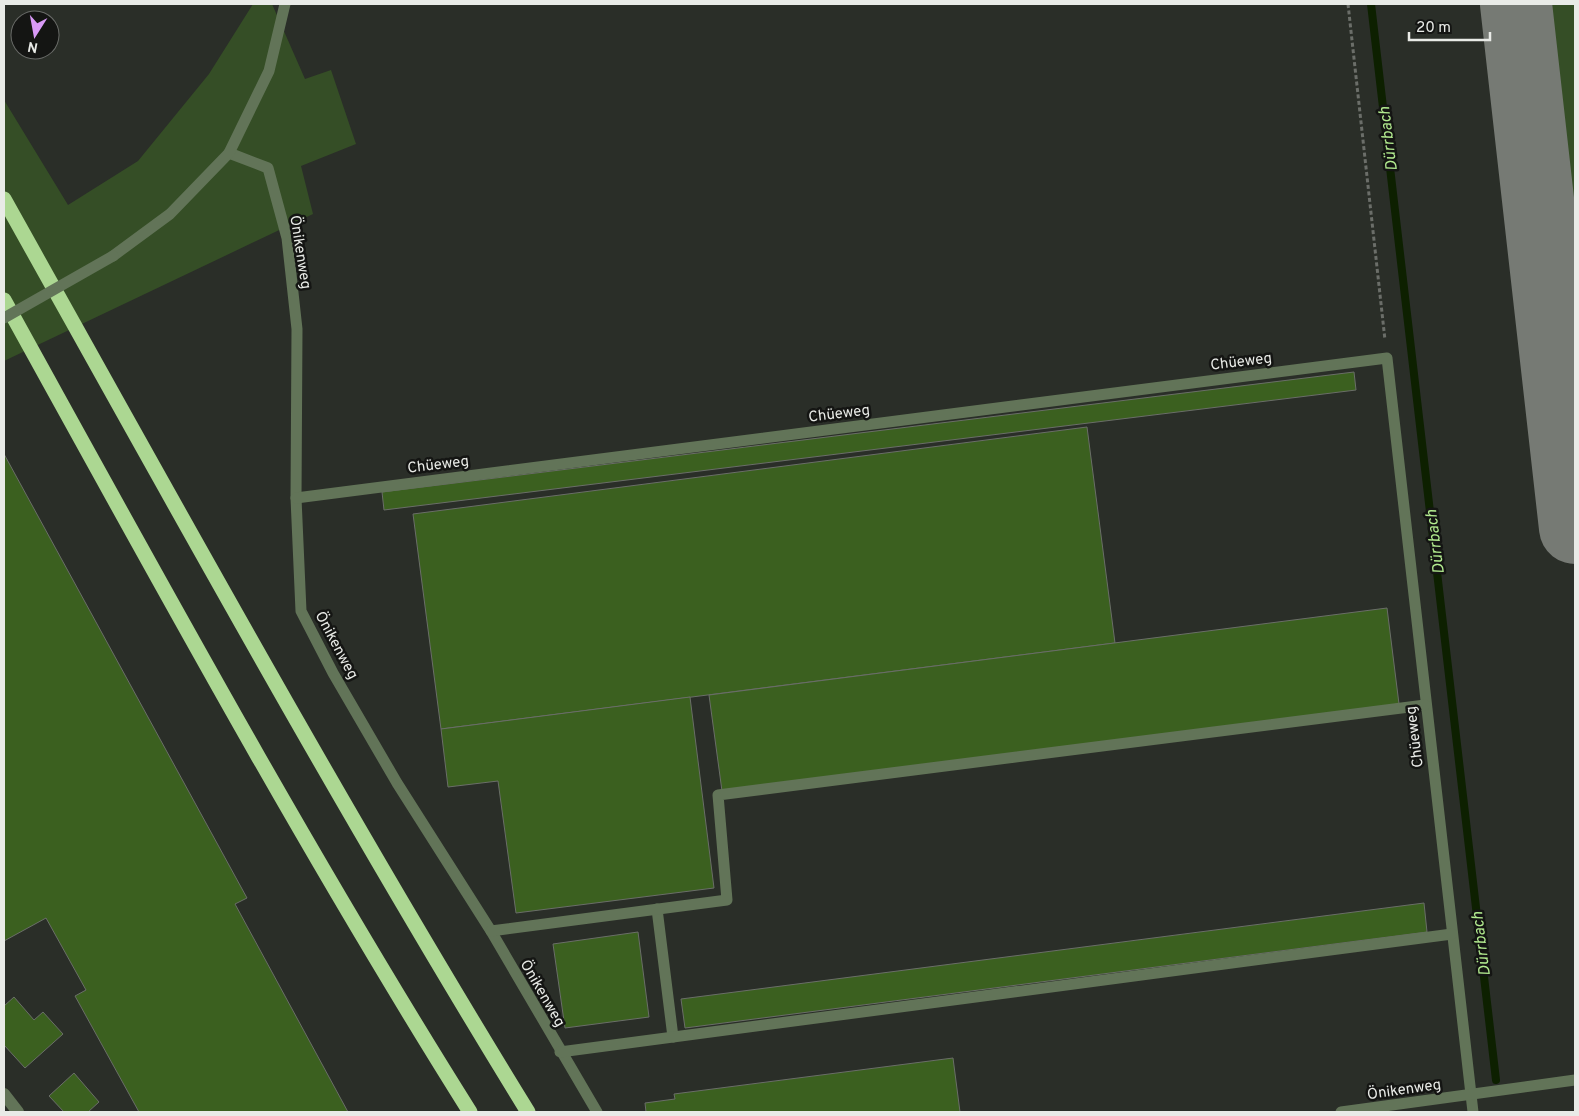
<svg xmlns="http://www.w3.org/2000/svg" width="1579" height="1116" font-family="Overpass,sans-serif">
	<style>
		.green { fill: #354e26 }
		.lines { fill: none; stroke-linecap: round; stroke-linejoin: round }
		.stream { stroke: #0d2000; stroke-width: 8 }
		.taxiway { stroke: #767a74; stroke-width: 72 }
		.building { fill: #3b601f; stroke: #6a6e68 }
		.path { stroke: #6b6e69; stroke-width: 3; stroke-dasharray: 4 2.5; stroke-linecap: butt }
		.lane { stroke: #627458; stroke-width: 11 }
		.street { stroke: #627458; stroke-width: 12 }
		.highway { stroke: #acd792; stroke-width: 15 }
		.lane-bridge { stroke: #627458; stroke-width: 11 }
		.labels { text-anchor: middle; stroke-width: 5; stroke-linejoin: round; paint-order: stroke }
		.street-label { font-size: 15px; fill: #e9ebe7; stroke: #141513 }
		.water-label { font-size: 16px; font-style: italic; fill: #b2eb8f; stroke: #141513 }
	</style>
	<rect width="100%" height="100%" fill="#2a2e28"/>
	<g class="green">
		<polygon points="253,4 272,4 305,79 331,70 356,144 301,166 313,214 4,361 4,100 68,205 138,161 209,74"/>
		<polygon points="1536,4 1575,4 1575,296 1570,295"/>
	</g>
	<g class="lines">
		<polyline class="stream" points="1371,4 1496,1080"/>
		<polyline class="taxiway" points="1516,4 1575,528"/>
	</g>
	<g class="building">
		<polygon points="1354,372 1356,390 384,510 382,492"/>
		<polygon points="1087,427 1115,643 441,729 413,514"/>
		<polygon points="4,454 247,898 235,904 348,1112 139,1112 75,996 86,990 46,918 4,941"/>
		<polygon points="1387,608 1399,704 722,791 709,695"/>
		<polygon points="690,697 714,888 516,913 498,781 448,787 441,729"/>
		<polygon points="1424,903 1427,932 685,1028 681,999"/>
		<polygon points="638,932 649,1017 565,1028 553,944"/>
		<polygon points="14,997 34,1020 43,1012 63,1034 25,1068 4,1045 4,1006"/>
		<polygon points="953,1058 960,1112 646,1112 645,1103 675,1099 674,1094"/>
		<polygon points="74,1073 99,1102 88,1112 64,1112 49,1096"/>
	</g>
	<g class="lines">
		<polyline class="path" points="1348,4 1385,340"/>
		<g class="lane">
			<polyline points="229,153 268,168 287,238 297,329 296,498 301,611 333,673 397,783 491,931 597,1112"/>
			<polyline points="113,256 170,214 229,153 269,71 285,4"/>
			<polyline points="296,498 1387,358 1473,1112"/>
			<polyline points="657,909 673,1037"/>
			<polyline points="491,931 727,900 718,795 1425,705"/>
			<polyline points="560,1052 1452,934"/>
			<polyline points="1341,1112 1575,1080"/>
		</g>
		<polyline class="street" points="4,1094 18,1112"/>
		<g class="highway">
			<path d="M4,199C175,505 344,813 528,1112"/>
			<path d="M4,300C155,573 304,848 470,1112"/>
		</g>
		<polyline class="lane-bridge" points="4,318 113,256"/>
	</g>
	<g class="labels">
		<g class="street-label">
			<text transform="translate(301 252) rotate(81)" y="5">Önikenweg</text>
			<text transform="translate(1241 361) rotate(-7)" y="5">Chüeweg</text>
			<text transform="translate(839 413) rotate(-7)" y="5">Chüeweg</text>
			<text transform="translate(438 464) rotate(-7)" y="5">Chüeweg</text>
			<text transform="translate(337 645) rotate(62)" y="5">Önikenweg</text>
			<text transform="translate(1414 737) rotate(-97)" y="5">Chüeweg</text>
			<text transform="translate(543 993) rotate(60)" y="5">Önikenweg</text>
			<text transform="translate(1404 1089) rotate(-8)" y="5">Önikenweg</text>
		</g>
		<g class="water-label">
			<text transform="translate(1387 139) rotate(-97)" y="6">Dürrbach</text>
			<text transform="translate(1434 542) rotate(-97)" y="6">Dürrbach</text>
			<text transform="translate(1480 944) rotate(-97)" y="6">Dürrbach</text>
		</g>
	</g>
	<rect width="1579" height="1116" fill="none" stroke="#e9ebe7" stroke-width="10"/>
	<g transform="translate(35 35) rotate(191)"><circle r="24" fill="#141513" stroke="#696b68"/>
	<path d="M0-4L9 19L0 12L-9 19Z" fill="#d99af7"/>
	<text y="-8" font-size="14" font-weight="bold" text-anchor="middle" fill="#e9ebe7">N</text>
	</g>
	<path d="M1409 32v8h81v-8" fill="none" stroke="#e9ebe7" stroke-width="2.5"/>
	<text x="1416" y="32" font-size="15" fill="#e9ebe7" stroke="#141513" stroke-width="4" paint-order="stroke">20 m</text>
</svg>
